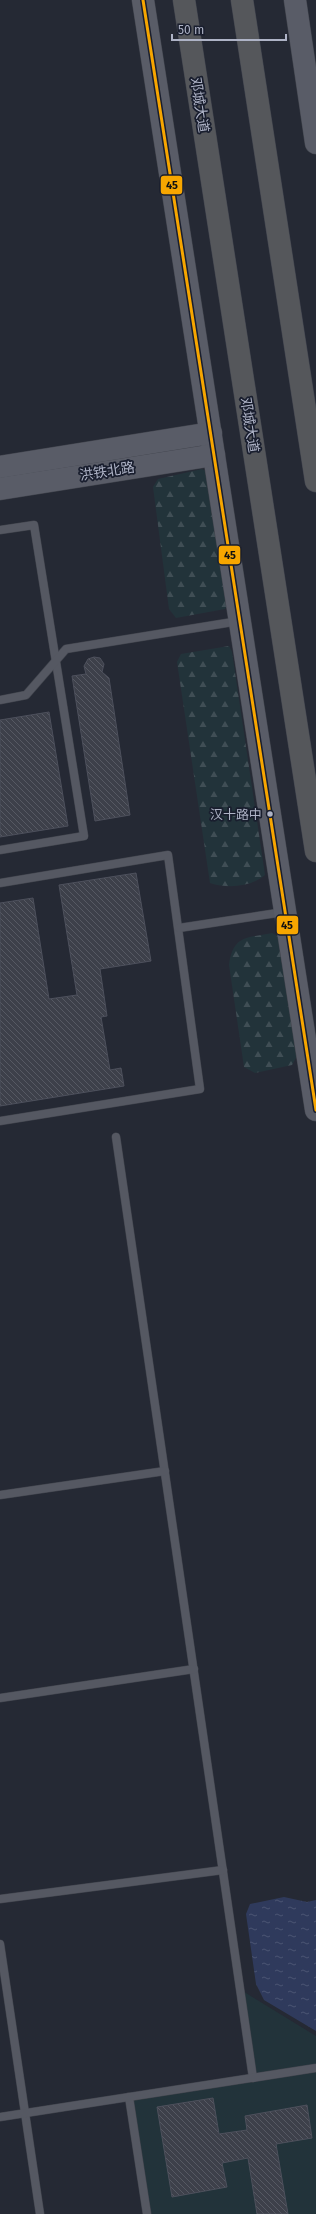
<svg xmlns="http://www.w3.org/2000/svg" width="316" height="2214" font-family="'Fira Sans','Noto Sans SC',sans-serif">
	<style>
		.green { fill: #22333a }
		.forest { fill: url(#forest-firs) }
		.water { fill: url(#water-ripples) }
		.building { fill: url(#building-back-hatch); stroke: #4d505c }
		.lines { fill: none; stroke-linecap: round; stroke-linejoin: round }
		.lane-casing { stroke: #41444d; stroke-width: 9 }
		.secondary-casing { stroke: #41444d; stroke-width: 23 }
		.highway-casing { stroke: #42454f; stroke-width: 23 }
		.lane { stroke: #555862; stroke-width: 8 }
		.secondary { stroke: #595c67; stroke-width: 22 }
		.highway { stroke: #55575b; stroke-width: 22 }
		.bus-1-casing { stroke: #191e2e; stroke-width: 6 }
		.bus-1 { stroke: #f7a600; stroke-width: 3 }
		.bus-dot { fill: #aeb3c6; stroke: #191e2e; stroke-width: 1.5 }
		.labels { text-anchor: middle; stroke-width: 3.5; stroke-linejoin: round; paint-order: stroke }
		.bus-label { font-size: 13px; fill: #aeb3c6; stroke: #191e2e; text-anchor: end }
		.street-label { font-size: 14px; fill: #aeb3c6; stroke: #191e2e }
		.line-badge { stroke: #191e2e; stroke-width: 1.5 }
		.pale-badge-label { font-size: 11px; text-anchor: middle; font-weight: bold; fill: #111 }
	</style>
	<defs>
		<pattern id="forest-firs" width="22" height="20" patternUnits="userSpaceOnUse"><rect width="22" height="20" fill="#22333a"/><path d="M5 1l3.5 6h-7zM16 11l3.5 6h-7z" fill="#404e55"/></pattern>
		<pattern id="water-ripples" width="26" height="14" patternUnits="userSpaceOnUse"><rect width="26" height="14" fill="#2f3a5c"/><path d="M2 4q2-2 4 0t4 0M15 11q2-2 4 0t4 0" fill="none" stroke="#4b5472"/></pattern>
		<pattern id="building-back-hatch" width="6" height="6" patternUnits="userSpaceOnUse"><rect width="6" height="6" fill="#3d404a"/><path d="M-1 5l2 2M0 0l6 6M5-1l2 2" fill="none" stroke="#565963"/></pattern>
	</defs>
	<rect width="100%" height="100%" fill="#252934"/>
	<polygon class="green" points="241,1990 316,2036 316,2214 147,2214 129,2097 253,2078"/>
	<g class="forest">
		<polygon points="202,469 209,473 228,603 225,609 176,618 169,609 153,487 158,479"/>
		<path d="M229,646L232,652L265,875C251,887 228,889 210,883L177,662L181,654Z"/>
		<path d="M272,933L281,938L297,1056L292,1065L255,1073L244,1067L229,965C233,935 247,938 272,933Z"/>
	</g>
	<polygon class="water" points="284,1897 307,1902 316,1900 316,2031 264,2000 256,1984 246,1914 250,1904"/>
	<g class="building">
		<polygon points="94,657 100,658 104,664 102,672 109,678 130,815 95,821 72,676 86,674 84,666 88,659"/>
		<polygon points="49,712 68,826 0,837 0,720"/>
		<polygon points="136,873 151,961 100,969 107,1016 101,1017 110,1070 121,1068 124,1086 0,1106 0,903 33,898 49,999 77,995 59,885"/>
		<polygon points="213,2098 219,2134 247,2130 245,2116 307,2105 312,2138 276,2144 288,2214 257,2214 248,2158 222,2163 227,2187 172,2197 157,2107"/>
	</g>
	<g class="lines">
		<defs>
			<g id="lane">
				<polyline points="0,530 34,525 84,836 0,850"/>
				<polyline points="0,700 26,695 66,649 239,621"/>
				<polyline points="0,883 168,855 200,1089 0,1121"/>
				<polyline points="179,928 284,912"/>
				<polyline points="116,1137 253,2078"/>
				<polyline points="0,1495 165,1471"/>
				<polyline points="0,1698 194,1669"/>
				<polyline points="0,1899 223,1870"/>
				<polyline points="0,1944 40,2214"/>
				<polyline points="129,2097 147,2214"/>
				<polyline points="0,2117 316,2068"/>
			</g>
			<g id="secondary">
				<polyline points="143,0 316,1110"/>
				<polyline points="295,0 316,143"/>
				<polyline points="0,467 211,433"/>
				<polyline points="0,489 214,455"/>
			</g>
			<g id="highway">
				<polyline points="184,0 316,851"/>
				<polyline points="242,0 316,481"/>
			</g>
		</defs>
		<use href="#lane" class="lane-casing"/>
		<use href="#secondary" class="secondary-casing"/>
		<use href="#highway" class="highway-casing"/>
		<use href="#lane" class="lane"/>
		<use href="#secondary" class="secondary"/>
		<use href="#highway" class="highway"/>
		<defs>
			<polyline id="bus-1" points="143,0 316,1110"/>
		</defs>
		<use href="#bus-1" class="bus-1-casing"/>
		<use href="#bus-1" class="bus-1"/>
	</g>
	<circle class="bus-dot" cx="270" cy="814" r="3.5"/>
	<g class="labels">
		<g class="bus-label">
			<text x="262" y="819">汉十路中</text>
		</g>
		<g class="street-label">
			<text transform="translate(200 105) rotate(81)" y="5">邓城大道</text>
			<text transform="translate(250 425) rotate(81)" y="5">邓城大道</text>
			<text transform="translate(107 471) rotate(-9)" y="5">洪铁北路</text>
		</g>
	</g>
	<g class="line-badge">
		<rect x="160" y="175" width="23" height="20" rx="4" fill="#f7a600"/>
		<rect x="218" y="545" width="23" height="20" rx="4" fill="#f7a600"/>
		<rect x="276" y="915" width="23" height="20" rx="4" fill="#f7a600"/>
	</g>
	<g class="pale-badge-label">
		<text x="172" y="189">45</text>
		<text x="230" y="559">45</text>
		<text x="287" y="929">45</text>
	</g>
	<path d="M172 34v6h114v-6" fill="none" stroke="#aeb3c6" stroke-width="2"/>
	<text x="178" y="34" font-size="12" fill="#aeb3c6" stroke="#191e2e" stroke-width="3" paint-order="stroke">50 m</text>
</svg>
